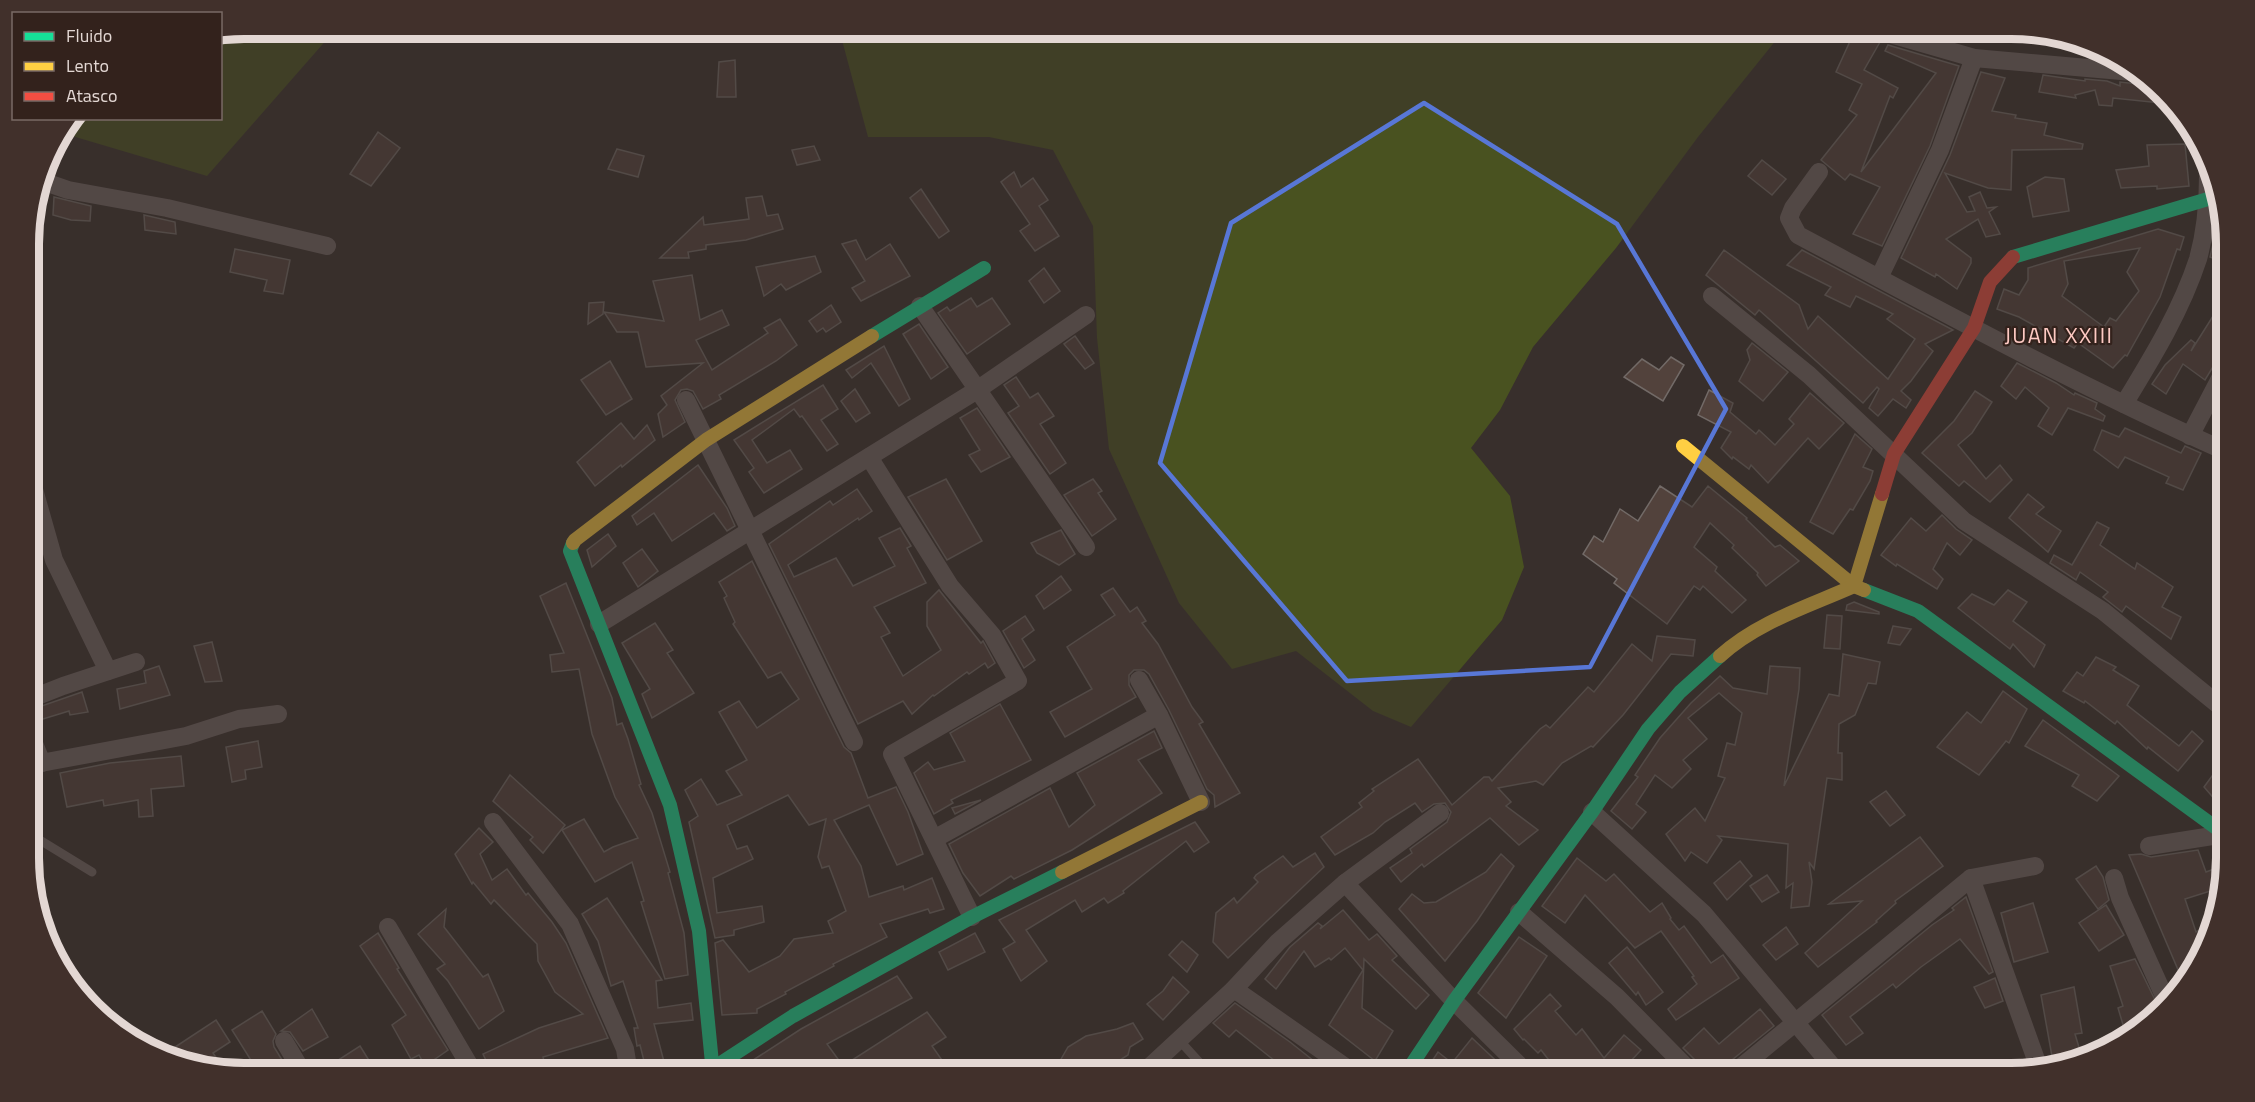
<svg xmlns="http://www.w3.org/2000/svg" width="2255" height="1102" font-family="'Titillium Web',sans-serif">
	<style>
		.green { fill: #495220 }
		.building { fill: #52423c; stroke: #726a67; stroke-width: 1.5; fill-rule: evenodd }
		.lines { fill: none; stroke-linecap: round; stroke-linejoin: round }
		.lane { stroke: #726765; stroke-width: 9 }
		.street { stroke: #726765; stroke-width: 18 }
		.fast { stroke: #16e098; stroke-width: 14 }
		.slow { stroke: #ffcf43; stroke-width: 14 }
		.jam { stroke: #f24e42; stroke-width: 14 }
		.marked { fill: none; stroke: #5877d6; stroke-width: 4.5; stroke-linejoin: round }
		.labels { text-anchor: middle; stroke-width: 4.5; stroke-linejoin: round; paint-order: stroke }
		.neighbourhood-label { font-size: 22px; letter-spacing: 1.5px; fill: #fecac3; stroke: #33221c }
		.rim { fill: none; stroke: #e3d7d3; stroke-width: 8 }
	</style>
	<rect width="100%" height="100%" fill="#382f2c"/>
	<g class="green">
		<polygon points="244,28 336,29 207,176 62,133 74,119 220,118 221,33"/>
		<polygon points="839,29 839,28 1785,29 1698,137 1616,248 1533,347 1500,410 1471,448 1510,496 1524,567 1502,620 1411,727 1373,711 1296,651 1232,669 1179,603 1109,449 1097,338 1093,226 1053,150 989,137 868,137"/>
	</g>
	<g class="building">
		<polygon points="1828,28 1859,28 1862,36 1880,42 1864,70 1898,88 1893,98 1890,96 1861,172 1936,73 1885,51 1888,45 1959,66 1930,146 1882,246 1853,234 1880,187 1850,174 1845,180 1821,160 1857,115 1849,110 1862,84 1836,72 1851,39 1828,31"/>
		<polygon points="735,60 736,97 717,97 719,62"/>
		<polygon points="1981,72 2005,78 1992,111 2016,115 2015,118 2047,123 2044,135 2083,144 2082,149 2012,150 2011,190 1988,188 1945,173 1967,212 1975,211 1969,197 1980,192 1987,208 1996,207 1989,212 2000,234 1986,237 1978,219 1946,239 1971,258 1971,263 1957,289 1936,274 1935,277 1901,258 1950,155"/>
		<polygon points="2043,75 2085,81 2085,79 2107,81 2120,86 2120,82 2138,84 2141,79 2171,104 2113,98 2112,106 2099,105 2095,90 2075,95 2076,98 2039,92"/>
		<polygon points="378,132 400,148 371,186 350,174"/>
		<polygon points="2185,144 2189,186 2157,189 2157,186 2121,188 2116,170 2149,166 2147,145"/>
		<polygon points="814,146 820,160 797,165 792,150"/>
		<polygon points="617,149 644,156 638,177 608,169"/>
		<polygon points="1762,160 1786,179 1772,195 1748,176"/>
		<polygon points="1014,172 1021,187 1033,178 1048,200 1039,206 1059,236 1035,251 1020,231 1030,224 1001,182"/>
		<polygon points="2045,177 2064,179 2069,211 2033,217 2027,187"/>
		<polygon points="921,189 949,231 939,238 910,198"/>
		<polygon points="762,196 767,216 778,214 783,229 746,240 706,245 706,249 688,252 689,258 660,258 703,217 704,225 749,219 746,198"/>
		<polygon points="54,197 91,206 90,221 71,220 53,215"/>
		<polygon points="144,215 175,222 176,234 145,230"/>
		<path d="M2158,229L2184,237L2180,250L2177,249L2160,297L2127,356L2125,355L2113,368L2078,343L2074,348L2019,317L1997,309L2004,289L2019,295L2028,280V268ZM2140,248L2127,272L2139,291L2116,321L2110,318L2104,327L2062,296L2068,284L2064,261Z"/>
		<polygon points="2215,236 2225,240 2225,263 2210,257"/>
		<polygon points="856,240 866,260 890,244 910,276 861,301 852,288 865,281 842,244"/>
		<polygon points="235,249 290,260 283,294 264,291 267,280 230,272"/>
		<polygon points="1724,250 1799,305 1808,329 1818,316 1888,379 1915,339 1887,319 1893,314 1856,296 1850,307 1825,295 1831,287 1787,265 1802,250 1953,330 1925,344 1933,351 1911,381 1901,391 1911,400 1906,408 1893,399 1878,416 1869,408 1879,389 1877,387 1863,403 1759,310 1755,315 1706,275"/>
		<polygon points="815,256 821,272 786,290 781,284 764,296 756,267"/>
		<polygon points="1044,268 1060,291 1044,303 1029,281"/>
		<polygon points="692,275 700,320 722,310 729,325 696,340 712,370 768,333 764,328 780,319 797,345 776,361 719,395 721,399 703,409 693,391 687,389 681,390 675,400 685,422 663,437 658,414 667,405 661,396 703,363 646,367 638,332 617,332 604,312 664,321 653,281"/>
		<polygon points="2225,297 2225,347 2205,380 2183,364 2166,394 2152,384 2165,365 2191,340 2195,343 2191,351"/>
		<polygon points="971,298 977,307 992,298 1010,324 967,354 938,313 947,307 950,311"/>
		<polygon points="604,302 603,314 588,324 589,303"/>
		<polygon points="831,305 841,322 826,332 823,328 817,332 809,321"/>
		<polygon points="919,324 948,367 931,379 903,334"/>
		<polygon points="1075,336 1094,363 1085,369 1064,344"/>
		<polygon points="1752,343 1788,372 1763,401 1739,381 1750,360 1747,350"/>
		<polygon points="884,346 910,399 899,406 871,363 852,378 846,370"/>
		<polygon points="1671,357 1684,365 1663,401 1624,377 1642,359 1659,370"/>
		<polygon points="610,361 632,399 606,415 581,380"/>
		<polygon points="2017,363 2056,383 2074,395 2075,393 2097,403 2095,409 2105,416 2103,421 2068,408 2052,435 2038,426 2049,408 2025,387 2016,399 2001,386"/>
		<polygon points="1016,377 1030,398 1038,393 1054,416 1040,424 1066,463 1050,474 1008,413 1019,406 1004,385"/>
		<polygon points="823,385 838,409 821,420 838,444 827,451 802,416 800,417 794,409 752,440 767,463 790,450 802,469 764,493 749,472 754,468 734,440"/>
		<polygon points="855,389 870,413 856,422 841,401"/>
		<polygon points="1709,390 1733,403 1730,412 1756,434 1759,430 1775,445 1794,424 1789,419 1810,393 1844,423 1819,449 1808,438 1768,483 1751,465 1749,469 1733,457 1732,459 1721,448 1731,432 1698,415"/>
		<polygon points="1975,391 1992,402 1972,433 1958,445 1986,479 2000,465 2012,480 1990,502 1964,481 1959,486 1922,453 1954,421"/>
		<polygon points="977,408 1010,457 981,472 969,455 980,450 960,418"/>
		<polygon points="621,423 634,439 647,425 655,440 622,467 621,465 595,486 577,462"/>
		<polygon points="2125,428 2181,453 2185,446 2201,453 2183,490 2166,483 2169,477 2125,457 2118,468 2094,450 2102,430 2119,437"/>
		<polygon points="1855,434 1872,449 1863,467 1873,471 1870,481 1853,510 1850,509 1833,534 1810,522"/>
		<polygon points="698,465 727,508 735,526 727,531 714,513 672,541 654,513 637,525 632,516"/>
		<polygon points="946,479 982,541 947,560 908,497"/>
		<polygon points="1093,479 1102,491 1098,493 1116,519 1092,536 1064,495"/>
		<polygon points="1660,486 1692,507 1708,486 1747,518 1746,519 1775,547 1780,545 1799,561 1766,586 1757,575 1758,573 1732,548 1734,545 1710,523 1694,547 1717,567 1715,571 1746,600 1732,613 1703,586 1700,590 1694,586 1667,624 1614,583 1617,579 1583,554 1594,536 1603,542 1620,509 1638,521"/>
		<polygon points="857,489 872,511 859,520 858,518 788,565 794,577 836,558 853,586 895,566 879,538 900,528 911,546 907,548 926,583 874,607 890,633 881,637 903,676 941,650 927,626 927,602 939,590 981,643 983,641 995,663 988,668 985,663 969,674 967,672 934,696 933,695 912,714 903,701 858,724 769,544 830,501 833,505"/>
		<polygon points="2028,494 2044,507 2036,514 2061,531 2048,552 2009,518"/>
		<polygon points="1942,515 1956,529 1972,540 1960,555 1947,543 1933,569 1943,579 1937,589 1897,564 1896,566 1881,555 1911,518 1926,531"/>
		<polygon points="2097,522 2109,528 2100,545 2135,569 2137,563 2173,587 2162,607 2181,617 2171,639 2126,606 2122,612 2103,597 2108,592 2080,572 2076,580 2050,563 2054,555 2072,565"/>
		<polygon points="1061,530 1075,554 1059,565 1037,553 1031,543"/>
		<polygon points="608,534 616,546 592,567 587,550"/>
		<polygon points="642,549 658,571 638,587 623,563"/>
		<polygon points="752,561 844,747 851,753 868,798 896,787 908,812 923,854 897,865 869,805 834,820 861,866 869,897 903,886 904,890 932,878 944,909 930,913 928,909 880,924 887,937 833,964 834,966 785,992 786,994 757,1009 757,1013 722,1015 715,943 723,940 749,972 780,956 794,939 833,933 828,921 846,911 829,866 822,868 818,857 826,819 809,825 788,795 727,825 737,849 747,846 753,859 713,878 717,913 762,906 764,922 734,930 734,935 715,938 689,822 698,816 685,790 701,779 717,805 742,795 726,771 747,760 719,712 739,701 757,728 799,699 781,672 768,678 733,624 735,622 724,598 727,596 719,582"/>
		<polygon points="1061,576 1071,590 1044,609 1036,596"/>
		<polygon points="566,583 612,698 617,725 622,723 628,739 641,784 639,785 652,813 670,872 668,873 684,933 688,975 665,979 641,902 644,901 632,862 595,882 562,830 584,819 604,852 613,847 638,838 615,797 592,734 579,669 552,672 550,655 564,653 540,596"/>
		<polygon points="1113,588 1130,612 1137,607 1146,621 1142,623 1158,644 1192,707 1203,722 1199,724 1240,793 1215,807 1214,795 1207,789 1169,710 1149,674 1144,670 1134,670 1129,675 1129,685 1136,697 1065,737 1050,712 1092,689 1067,647 1115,615 1101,595"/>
		<polygon points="2008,590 2027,602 2013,621 2045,645 2034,667 2013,644 2010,649 1958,608 1972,594 1994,605"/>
		<polygon points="1854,602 1879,612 1879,614 1846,610 1847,605"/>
		<polygon points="1827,615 1842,616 1840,649 1824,648"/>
		<polygon points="1025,616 1034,630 1022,639 1035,660 1024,668 1003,631"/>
		<polygon points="655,623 673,650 667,653 694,693 652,718 642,694 650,689 622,643"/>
		<polygon points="1893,626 1911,629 1900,645 1888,643"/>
		<polygon points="1657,636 1695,640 1693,656 1671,654 1623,715 1593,747 1591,746 1562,763 1543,785 1536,781 1498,788 1511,802 1506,806 1538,830 1519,845 1490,818 1424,867 1422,864 1401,882 1390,868 1412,853 1410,849 1447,822 1451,812 1445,803 1434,804 1422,812 1415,803 1385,822 1373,833 1335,855 1321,837 1362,807 1359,803 1374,791 1372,789 1418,759 1452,805 1484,777 1489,777 1492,781 1540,729 1546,725 1550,728 1588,687 1594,692 1632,644 1652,661"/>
		<polygon points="212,642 222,681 205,682 194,646"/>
		<polygon points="1843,654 1880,662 1876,684 1868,683 1855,715 1839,724 1838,753 1842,753 1842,780 1827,778 1814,869 1809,862 1812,882 1809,906 1791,908 1793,883 1786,888 1788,844 1718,836 1722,840 1707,863 1691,852 1685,861 1666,834 1695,808 1705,821 1725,778 1718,776 1727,743 1735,745 1742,713 1719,693 1688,718 1707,739 1683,760 1691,769 1672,788 1655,775 1636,804 1646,812 1632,829 1611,811 1638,777 1635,775 1660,738 1691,703 1720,676 1733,688 1767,694 1770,666 1800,668 1799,689 1784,786 1829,694 1839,696"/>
		<polygon points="2096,657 2116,667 2113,670 2139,686 2127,705 2179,746 2192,731 2203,741 2178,771 2148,747 2147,749 2117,721 2115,724 2085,701 2084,703 2063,691 2077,672 2083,676"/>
		<polygon points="159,666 170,695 120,709 117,689 146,683 144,671"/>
		<polygon points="2003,691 2027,709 2009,743 2006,741 1979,775 1937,747 1967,712 1981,723"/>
		<polygon points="82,692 88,712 70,715 69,711 30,723 30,710"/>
		<polygon points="1000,704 1031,760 951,800 953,803 934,814 914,773 928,762 934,770 965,761 950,733"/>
		<polygon points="2043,720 2119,776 2097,801 2072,786 2079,775 2025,746"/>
		<polygon points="1154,731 1162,748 1138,760 1162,793 1072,850 1014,879 1011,876 980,896 963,873 949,844 1050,788 1069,827 1095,805 1077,773"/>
		<polygon points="258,741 262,767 245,770 246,779 232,782 226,747"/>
		<polygon points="181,756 184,786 151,789 153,816 139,817 138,800 104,806 103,800 67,807 60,773 110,763"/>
		<polygon points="2226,757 2226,788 2217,802 2204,787"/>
		<polygon points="510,775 565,825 543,853 530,840 533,837 493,801"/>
		<polygon points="1886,791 1905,815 1890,826 1870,802"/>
		<polygon points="981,800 955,814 952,808"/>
		<polygon points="1195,822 1209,842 1194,852 1186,841 1123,891 1124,893 1108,903 1104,898 1082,912 1075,900 1026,930 1047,961 1021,981 1003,949 1015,942 999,920"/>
		<polygon points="479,828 493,842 480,854 492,880 507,869 526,895 528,893 552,922 566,943 608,1038 543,1057 544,1061 505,1073 492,1073 483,1054 539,1028 583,1014 555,992 538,961 537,944 494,900 491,904 473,882 472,884 455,854"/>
		<polygon points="1920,837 1943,866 1895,901 1896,903 1876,921 1877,922 1818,967 1805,953 1862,901 1829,904"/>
		<polygon points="2198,850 2206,872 2214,869 2216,876 2223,873 2220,888 2185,899 2196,932 2211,924 2204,953 2182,979 2129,855 2141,854 2151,857"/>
		<polygon points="1315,853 1324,867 1228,958 1213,942 1216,913 1234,898 1237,903 1258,882 1254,878 1256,875 1283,856 1293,867"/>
		<polygon points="1501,854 1514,866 1477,921 1445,961 1399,909 1412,894 1424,903 1436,902 1486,872"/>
		<polygon points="1577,858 1606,881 1614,874 1650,912 1662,903 1671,918 1670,919 1679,930 1684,926 1711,963 1723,955 1739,978 1676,1020 1668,1009 1697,984 1692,977 1694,976 1661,931 1635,948 1585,895 1565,923 1542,906"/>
		<polygon points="1740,861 1752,876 1727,900 1714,883"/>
		<polygon points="2096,866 2103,877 2109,900 2098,909 2076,879"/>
		<polygon points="1767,875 1779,892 1762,902 1750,886"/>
		<polygon points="1966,897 1993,972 1989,974 1960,939 1921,967 1896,988 1893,984 1850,1017 1863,1033 1846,1045 1822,1015 1932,925 1954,910 1952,908"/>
		<polygon points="607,898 662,980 656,981 658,1008 691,1003 693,1020 654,1024 667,1073 647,1073 640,1045 637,1046 634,1028 638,1028 623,981 611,986 598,941 582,914"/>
		<polygon points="2033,903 2048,952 2014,962 2001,913"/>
		<polygon points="2106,905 2124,935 2099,951 2079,923"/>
		<polygon points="446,909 444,927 483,977 488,974 504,1011 479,1029 448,981 437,969 445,964 418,934"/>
		<polygon points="1343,910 1369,940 1377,934 1397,956 1392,960 1429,995 1416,1009 1364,959 1362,1008 1393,1031 1375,1061 1329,1025 1363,970 1345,948 1331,960 1329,958 1315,967 1304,951 1276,989 1265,979 1290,947 1318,923 1322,926 1320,929"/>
		<polygon points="1786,927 1798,944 1776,960 1763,945"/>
		<polygon points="378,933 399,968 397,969 448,1050 425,1066 419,1055 411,1059 392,1025 406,1015 360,946"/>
		<polygon points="975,933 985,952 948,970 939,952"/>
		<polygon points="1519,937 1547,956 1506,1018 1478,993"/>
		<polygon points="1182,941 1198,955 1187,972 1169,955"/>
		<polygon points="1627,947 1663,992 1646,1005 1638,992 1636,995 1609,963"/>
		<polygon points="2135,959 2158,1006 2142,1024 2124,1028 2118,1008 2123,1006 2110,966"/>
		<polygon points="897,976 912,998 827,1044 843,1066 927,1012 946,1037 932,1046 951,1073 831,1073 822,1060 803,1073 750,1073 744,1066 801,1029"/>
		<polygon points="1173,977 1189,992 1163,1020 1147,1004 1163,991"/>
		<polygon points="1995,978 2003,1001 1985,1008 1974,987"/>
		<polygon points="2074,987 2082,1033 2075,1034 2081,1054 2053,1062 2041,995"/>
		<polygon points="1550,994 1561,1006 1555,1011 1576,1035 1582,1029 1604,1058 1624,1035 1641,1050 1628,1064 1636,1073 1559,1073 1541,1050 1538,1053 1524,1039 1523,1040 1514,1029"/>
		<polygon points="1235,1003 1290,1042 1329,1073 1300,1073 1283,1061 1280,1065 1236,1030 1229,1037 1213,1023"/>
		<polygon points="312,1009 328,1037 303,1051 290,1032 281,1031"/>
		<polygon points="1760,1009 1774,1026 1727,1064 1721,1073 1703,1073 1700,1065 1683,1048 1704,1028 1719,1044"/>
		<polygon points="262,1011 276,1034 273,1041 274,1047 290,1073 259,1073 232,1030"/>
		<polygon points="216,1020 230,1042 213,1053 224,1069 163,1055"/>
		<polygon points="1133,1023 1143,1039 1130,1047 1128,1055 1099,1073 1053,1073 1068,1047 1086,1036 1117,1029"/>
		<polygon points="1472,1038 1509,1073 1424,1073 1438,1052 1452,1063"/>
		<polygon points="360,1046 370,1062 353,1073 318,1073"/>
	</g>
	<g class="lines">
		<g class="lane">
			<polyline points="30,834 92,872"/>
			<polyline points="1180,1041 1209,1073"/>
		</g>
		<g class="street">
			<polyline points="1870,28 1974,58 2133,72"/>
			<path d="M1819,172L1793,208L1789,218L1798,235C1939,310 2080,387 2225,451"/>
			<polyline points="42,181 68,190 167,208 327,246"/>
			<polyline points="1879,278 1940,150 1974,58"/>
			<polyline points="1712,296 1809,375 1964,521 2103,611 2226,711"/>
			<polyline points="920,306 1086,547"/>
			<polyline points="686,400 854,742"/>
			<path d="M2124,404C2152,358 2181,311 2198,259C2205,234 2208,203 2208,177"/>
			<polyline points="2190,436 2225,369"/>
			<polyline points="869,457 950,586 992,635 1018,681 892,754 972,917"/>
			<polyline points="33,486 54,560 108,671"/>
			<polyline points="599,624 977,390 1086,315"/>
			<polyline points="1139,680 1159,715 1201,802"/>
			<polyline points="30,699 63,686 136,662"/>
			<polyline points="30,734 42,763"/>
			<polyline points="30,765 186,736 239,719 278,714"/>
			<polyline points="1592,812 1704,914 1838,1073"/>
			<polyline points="493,822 570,924 625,1049 629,1073"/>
			<polyline points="934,839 1159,715"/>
			<polyline points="2149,846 2225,834"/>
			<polyline points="1971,878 2039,1068"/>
			<polyline points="2114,878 2120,898 2165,998"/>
			<polyline points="1345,883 1454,1001 1527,1073"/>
			<polyline points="1519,912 1617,997 1692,1073"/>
			<polyline points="388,927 474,1073"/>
			<polyline points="1234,989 1354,1073"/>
			<polyline points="284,1041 303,1073"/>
			<polyline points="1143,1073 1234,989 1278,942 1345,883 1440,813"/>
			<polyline points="1734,1073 1971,878 2035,866"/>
		</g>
		<g class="fast">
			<polyline points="2013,257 2208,199 2218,200"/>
			<polyline points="872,336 984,268"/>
			<polyline points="573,543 570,551 670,805 699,931 713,1073"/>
			<polyline points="1864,590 1918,611 2226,835"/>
			<polyline points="713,1068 793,1016 972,917 1062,872"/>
			<polyline points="1406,1073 1454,1001 1592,812 1648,729 1680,692 1720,656"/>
		</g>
		<g class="slow">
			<polyline points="1683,446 1854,586 1864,590"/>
			<polyline points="573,543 575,540 706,440 872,336"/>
			<path d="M1720,656C1757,622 1809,606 1854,586L1882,494"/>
			<polyline points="1062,872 1201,802"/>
		</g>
		<polyline class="jam" points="1882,494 1894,454 1974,328 1990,282 2013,257"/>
	</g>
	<path d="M0 0H2255V1102H0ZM1424,103L1617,224L1726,409L1590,667L1347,681L1160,463L1231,223Z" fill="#382f2c" fill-opacity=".55" fill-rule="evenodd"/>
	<path class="marked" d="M1424,103L1617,224L1726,409L1590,667L1347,681L1160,463L1231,223Z"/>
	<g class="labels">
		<g class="neighbourhood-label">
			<text x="2059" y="343">JUAN XXIII</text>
		</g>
	</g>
	<path d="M0 0H2255V1102H0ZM244 39H2011A205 205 0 0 1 2216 244V858A205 205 0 0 1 2011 1063H244A205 205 0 0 1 39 858V244A205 205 0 0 1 244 39Z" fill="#41302b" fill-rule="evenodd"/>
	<path class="rim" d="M244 39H2011A205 205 0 0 1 2216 244V858A205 205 0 0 1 2011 1063H244A205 205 0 0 1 39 858V244A205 205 0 0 1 244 39Z"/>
	<rect x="12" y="12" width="210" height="108" fill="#33221c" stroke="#796a65" stroke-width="1.5"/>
	<rect x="24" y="32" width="30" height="9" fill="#16e098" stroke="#796a65" stroke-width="1.5"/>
	<text x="66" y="42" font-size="18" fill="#e3d7d3">Fluido</text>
	<rect x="24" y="62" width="30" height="9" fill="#ffcf43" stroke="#796a65" stroke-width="1.5"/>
	<text x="66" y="72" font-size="18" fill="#e3d7d3">Lento</text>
	<rect x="24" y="92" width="30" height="9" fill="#f24e42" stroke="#796a65" stroke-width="1.5"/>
	<text x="66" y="102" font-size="18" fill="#e3d7d3">Atasco</text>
</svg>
